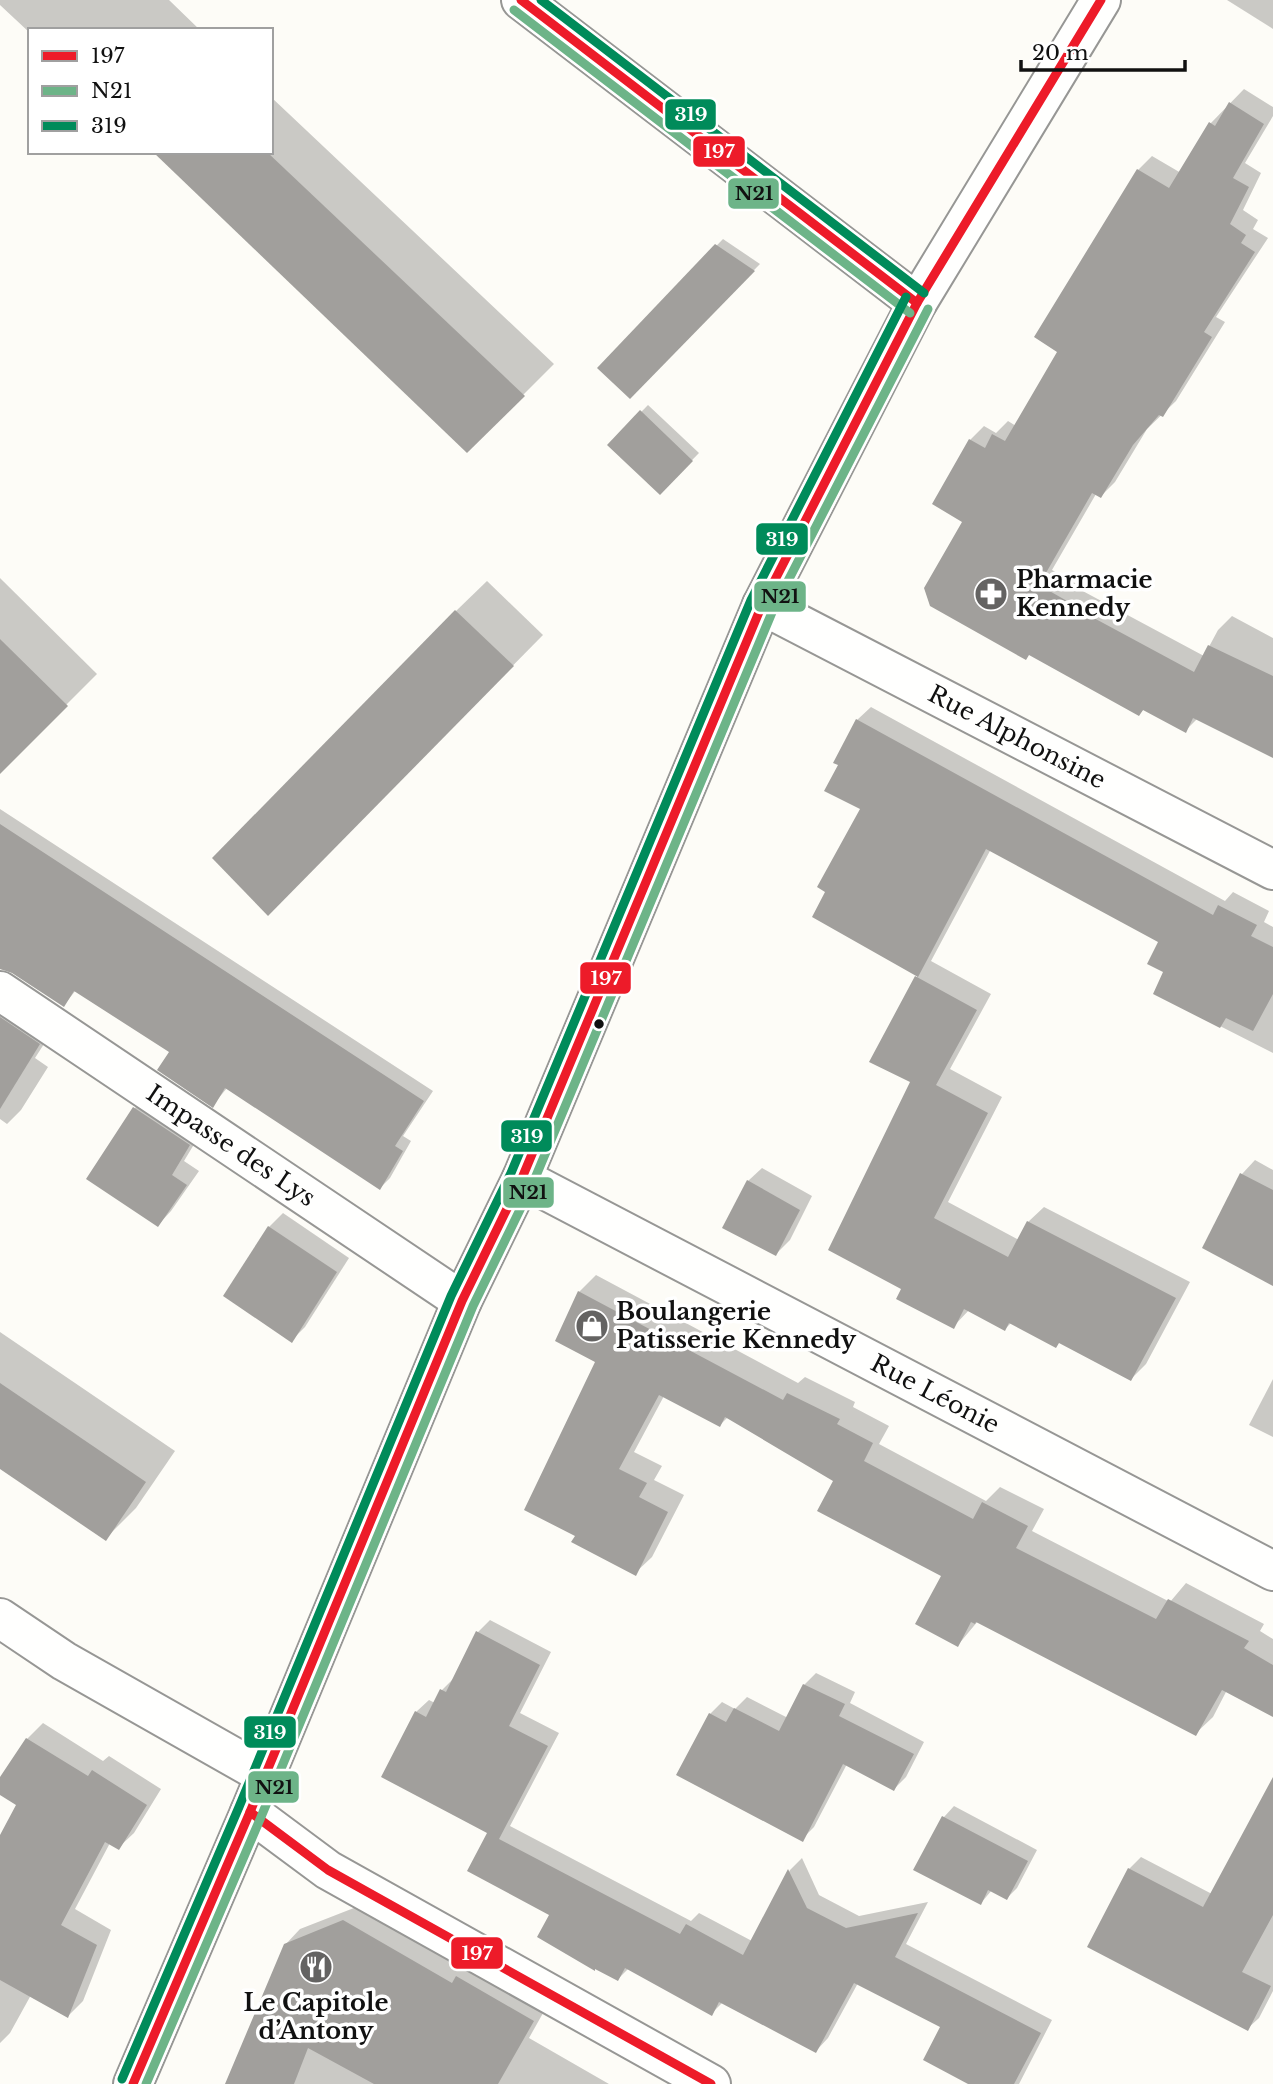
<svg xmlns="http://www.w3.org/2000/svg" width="1273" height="2084" font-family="'Libre Baskerville',serif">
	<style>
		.shadow { fill: #0003 }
		.building { fill: #a19f9c }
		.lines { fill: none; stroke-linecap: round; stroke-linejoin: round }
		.minor-casing { stroke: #979795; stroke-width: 42 }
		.minor { stroke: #fffffe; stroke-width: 38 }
		.bus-1-casing { stroke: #fff; stroke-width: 14 }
		.bus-2-casing { stroke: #fff; stroke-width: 14 }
		.bus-3-casing { stroke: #fff; stroke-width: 14 }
		.bus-1 { stroke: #ed1b29; stroke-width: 9 }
		.bus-2 { stroke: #6db488; stroke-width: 9 }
		.bus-3 { stroke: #008b5a; stroke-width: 9 }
		.bus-dot { fill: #111; stroke: #fff; stroke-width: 2.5 }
		.labels { text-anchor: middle; stroke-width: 7; stroke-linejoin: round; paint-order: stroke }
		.poi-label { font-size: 24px; font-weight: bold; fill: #111; stroke: #fff; text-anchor: start }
		.street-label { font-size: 24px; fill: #111; stroke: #fff }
		.line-badge { stroke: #fff; stroke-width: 2.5 }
		.badge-label { font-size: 19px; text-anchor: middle; font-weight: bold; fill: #fff }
		.pale-badge-label { font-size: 19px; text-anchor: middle; font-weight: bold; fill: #111 }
	</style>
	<rect width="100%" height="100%" fill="#fdfcf7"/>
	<g class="shadow">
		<polygon points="0,0 169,0 200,30 30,30 30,33 0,5"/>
		<polygon points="1227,0 1273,0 1273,29"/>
		<polygon points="1244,89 1273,107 1273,116 1245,163 1261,173 1243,210 1258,220 1253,229 1268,238 1216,317 1225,322 1176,401 1147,429 1115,482 1101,496 1096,494 1052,570 1080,586 1079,589 1204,656 1218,630 1232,616 1273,638 1273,757 1198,718 1185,731 1144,709 1139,714 965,522 970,440 984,426 996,433 1008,421 1016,426 1059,351 1138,170 1152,156 1181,173 1210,124"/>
		<polygon points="271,97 554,364 467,451 154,152 271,152"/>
		<polygon points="723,239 760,264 630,397 599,367"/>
		<polygon points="648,405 699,453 660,493 610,444"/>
		<polygon points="0,578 97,674 10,761 0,751"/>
		<polygon points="487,581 543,635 268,914 456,611"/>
		<polygon points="871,707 1225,901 1233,892 1269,911 1264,922 1273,927 1273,1053 1155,993 1165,971 1161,942 991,849 931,961 991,994 950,1069 1002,1097 948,1202 1019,1240 1028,1222 1044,1207 1190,1282 1146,1364 1131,1379 1060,1342 1011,1323 1005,1329 970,1309 953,1327 903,1288 912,1081 872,1061 918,975 862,809 840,764 857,720"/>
		<polygon points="0,809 433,1091 403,1136 411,1141 390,1178 380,1188 227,1088 213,1105 172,1052 76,990 64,1005 13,971 0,969"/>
		<polygon points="0,994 53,1030 35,1058 48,1067 21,1110 7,1124 0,1119"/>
		<polygon points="148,1094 202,1131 184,1161 199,1171 171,1211 158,1225 88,1179 135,1108"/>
		<polygon points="1255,1160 1273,1170 1273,1252 1242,1174"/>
		<polygon points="762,1168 812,1196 790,1240 776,1254 748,1181"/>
		<polygon points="283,1213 349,1258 305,1327 292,1340 225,1296 269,1227"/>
		<polygon points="596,1275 798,1383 805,1377 855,1402 853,1407 889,1426 879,1444 986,1501 1000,1487 1044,1509 1032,1531 1170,1602 1186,1583 1264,1624 1260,1631 1273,1639 1273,1715 1227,1690 1213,1717 1196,1733 978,1621 958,1645 944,1575 836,1480 728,1417 720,1425 664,1396 634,1452 662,1466 654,1480 684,1495 652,1557 635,1573 577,1535 598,1361 557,1340 579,1292"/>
		<polygon points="0,1332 175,1451 136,1508 105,1539 0,1467"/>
		<polygon points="1273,1379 1273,1437 1249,1425"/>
		<polygon points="490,1620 551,1652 520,1713 559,1733 510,1826 691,1921 699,1913 752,1941 790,1870 802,1858 819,1895 859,1916 928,1902 906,1944 1052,2020 1019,2084 972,2084 943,2026 858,1983 828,2038 816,2051 723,2002 711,2014 629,1968 618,1979 551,1914 489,1832 416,1712 429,1700 435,1703 442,1690 455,1677 477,1633"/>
		<polygon points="816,1673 855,1692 850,1703 924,1742 906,1777 894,1789 847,1764 814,1827 802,1839 710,1714 722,1702 735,1709 747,1697 788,1718 804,1685"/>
		<polygon points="43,1723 103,1761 109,1756 161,1789 134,1833 118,1848 110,1843 75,1909 111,1930 83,2001 68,2016 31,1995 10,2033 0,2043 0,1838 18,1805 0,1793 0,1781 27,1739"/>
		<polygon points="1273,1782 1273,1991 1259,2018 1247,2029 1129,1869 1141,1857 1212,1894"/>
		<polygon points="954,1806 1037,1850 1017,1888 1007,1898 992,1890 981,1903 915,1870 944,1817"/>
		<polygon points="359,1906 547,2006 529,2038 609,2084 227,2084 285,1945 300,1929"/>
	</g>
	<g class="building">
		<polygon points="1229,102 1264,124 1233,178 1249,187 1230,224 1246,235 1241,243 1255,252 1204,332 1212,337 1163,417 1159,415 1133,445 1101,498 1092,493 1039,585 1067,601 1066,603 1194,672 1208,645 1273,676 1273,758 1193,718 1186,733 1143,710 1139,716 1029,655 1026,660 930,606 924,588 962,522 932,504 969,439 985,448 992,434 1005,441 1057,352 1034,337 1137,169 1169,188 1209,122 1215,126"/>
		<polygon points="153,152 267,152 525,396 467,453"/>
		<polygon points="715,244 755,271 630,399 597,368"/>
		<polygon points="640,410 693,461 660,495 607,445"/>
		<polygon points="455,610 514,666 268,916 212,858"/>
		<polygon points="0,639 68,706 0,774"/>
		<polygon points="856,719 1213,915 1218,905 1257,925 1251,936 1273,947 1273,994 1253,1031 1226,1018 1220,1028 1153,994 1163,972 1147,964 1158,942 986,849 918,977 812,917 825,892 817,887 860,809 824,791 838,765 833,763"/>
		<polygon points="0,824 424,1101 395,1146 403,1151 380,1190 225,1088 213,1108 157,1070 169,1052 74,991 64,1007 12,973 0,969"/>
		<polygon points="915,976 977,1010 936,1085 988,1113 934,1218 1008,1257 1027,1221 1176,1298 1131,1381 1059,1343 1056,1348 1009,1323 1005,1331 964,1309 954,1329 896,1299 901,1289 828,1250 910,1082 869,1062"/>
		<polygon points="0,1017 40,1044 0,1109"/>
		<polygon points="133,1107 190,1145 172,1175 187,1185 158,1227 86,1179"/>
		<polygon points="1240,1173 1273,1190 1273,1286 1202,1248"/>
		<polygon points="747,1180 800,1210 776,1256 722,1228"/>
		<polygon points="268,1226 337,1272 292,1343 223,1296"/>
		<polygon points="578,1291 783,1400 787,1393 840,1419 837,1424 873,1443 864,1461 973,1519 982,1502 1028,1526 1016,1548 1156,1619 1168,1599 1249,1641 1244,1648 1273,1665 1273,1717 1222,1690 1196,1736 976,1622 975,1624 971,1622 958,1647 915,1624 941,1576 817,1511 833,1481 725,1417 720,1427 659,1395 619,1469 647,1483 639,1497 668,1512 636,1576 571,1542 575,1536 524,1510 595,1362 555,1341"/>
		<polygon points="0,1383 146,1482 106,1541 0,1469"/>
		<polygon points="476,1631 540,1665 509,1726 548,1746 499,1839 680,1934 686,1924 743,1955 788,1869 807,1908 846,1928 918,1913 895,1957 1041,2033 1014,2084 968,2084 923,2060 940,2027 854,1983 816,2053 719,2002 712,2016 625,1968 618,1981 595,1969 595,1971 537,1937 549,1915 467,1871 487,1833 381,1777 415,1711 426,1717 440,1689 446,1692"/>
		<polygon points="803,1684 845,1704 839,1716 914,1754 894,1791 843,1764 803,1842 676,1775 709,1713 726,1722 734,1708 779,1731"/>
		<polygon points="26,1738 88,1776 92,1770 147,1805 119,1850 105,1842 61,1925 97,1945 68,2018 0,1980 0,1835 16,1805 0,1795 0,1777"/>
		<polygon points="1273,1777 1273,1915 1242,1972 1271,1986 1248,2031 1087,1947 1128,1868 1203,1907"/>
		<polygon points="942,1816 1028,1861 1007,1900 988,1890 981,1905 913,1870"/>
		<polygon points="343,1920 452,1983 456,1976 534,2021 498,2084 374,2084 308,2048 294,2084 225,2084 284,1944"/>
	</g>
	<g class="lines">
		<defs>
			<g id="minor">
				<polyline points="521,0 917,303"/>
				<path id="s1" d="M762,605L1273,870"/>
				<path id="s2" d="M0,991L462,1301"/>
				<path id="s3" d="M522,1178L1273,1571"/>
				<polyline points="0,1618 64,1661 265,1775"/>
				<polyline points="250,1812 328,1870 711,2084"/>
				<polyline points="133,2084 250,1812 462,1301 522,1178 762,605 917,303 1101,0"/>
			</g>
		</defs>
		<use href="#minor" class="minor-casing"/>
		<use href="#minor" class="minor"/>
		<defs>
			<g id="bus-1">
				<polyline points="521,0 917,303"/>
				<polyline points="250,1812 328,1870 711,2084"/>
				<polyline points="133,2084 250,1812 462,1301 522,1178 762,605 917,303 1101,0"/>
			</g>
			<g id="bus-2">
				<polyline points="514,10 910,313"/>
				<polyline points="146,2084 261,1817 473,1306 533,1183 773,610 928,309"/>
			</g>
			<g id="bus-3">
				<polyline points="541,0 924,293"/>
				<polyline points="122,2079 239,1807 451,1296 511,1173 751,600 906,297"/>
			</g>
		</defs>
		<use href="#bus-1" class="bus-1-casing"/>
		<use href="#bus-2" class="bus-2-casing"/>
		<use href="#bus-3" class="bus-3-casing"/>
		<use href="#bus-1" class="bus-1"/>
		<use href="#bus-2" class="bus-2"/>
		<use href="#bus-3" class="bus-3"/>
	</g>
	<defs>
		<symbol id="pharmacy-disc" viewBox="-11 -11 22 22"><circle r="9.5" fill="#646362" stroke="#fff"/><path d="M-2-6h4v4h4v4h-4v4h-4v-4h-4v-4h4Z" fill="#fff"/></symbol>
		<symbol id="shop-disc" viewBox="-11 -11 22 22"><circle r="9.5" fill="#646362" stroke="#fff"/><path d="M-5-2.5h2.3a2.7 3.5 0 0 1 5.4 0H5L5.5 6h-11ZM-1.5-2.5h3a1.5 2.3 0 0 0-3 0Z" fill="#fff"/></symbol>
		<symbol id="restaurant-disc" viewBox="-11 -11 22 22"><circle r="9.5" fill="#646362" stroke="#fff"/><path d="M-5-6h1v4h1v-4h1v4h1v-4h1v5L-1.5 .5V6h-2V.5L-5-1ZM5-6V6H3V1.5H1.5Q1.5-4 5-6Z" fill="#fff"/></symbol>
	</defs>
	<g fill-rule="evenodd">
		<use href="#pharmacy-disc" x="972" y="575" width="38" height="38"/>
		<use href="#shop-disc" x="573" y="1307" width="38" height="38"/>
		<use href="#restaurant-disc" x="297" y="1948" width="38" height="38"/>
	</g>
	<circle class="bus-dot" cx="599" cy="1024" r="6"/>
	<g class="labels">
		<g class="poi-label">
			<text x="1016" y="588">Pharmacie<tspan x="1016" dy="28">Kennedy</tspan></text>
			<text x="616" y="1320">Boulangerie<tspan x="616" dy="28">Patisserie Kennedy</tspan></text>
			<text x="316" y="2011" text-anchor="middle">Le Capitole<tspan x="316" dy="28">d’Antony</tspan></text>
		</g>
		<g class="street-label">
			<text dy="8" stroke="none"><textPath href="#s1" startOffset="287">Rue Alphonsine</textPath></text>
			<text dy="8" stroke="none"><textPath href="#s2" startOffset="278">Impasse des Lys</textPath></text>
			<text dy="8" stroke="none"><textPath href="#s3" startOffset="466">Rue Léonie</textPath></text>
		</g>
	</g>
	<g class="line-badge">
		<rect x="664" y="98" width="53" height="33" rx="7" fill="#008b5a"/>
		<rect x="692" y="135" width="54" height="33" rx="7" fill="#ed1b29"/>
		<rect x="727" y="177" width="53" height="33" rx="7" fill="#6db488"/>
		<rect x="755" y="522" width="54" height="34" rx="7" fill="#008b5a"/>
		<rect x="753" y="580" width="54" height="33" rx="7" fill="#6db488"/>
		<rect x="579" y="961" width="53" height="34" rx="7" fill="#ed1b29"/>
		<rect x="500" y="1119" width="53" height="34" rx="7" fill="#008b5a"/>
		<rect x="502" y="1176" width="53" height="33" rx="7" fill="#6db488"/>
		<rect x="243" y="1715" width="54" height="34" rx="7" fill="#008b5a"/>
		<rect x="247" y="1770" width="53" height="34" rx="7" fill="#6db488"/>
		<rect x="450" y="1936" width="54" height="34" rx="7" fill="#ed1b29"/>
	</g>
	<g class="badge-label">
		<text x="691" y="121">319</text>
		<text x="719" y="158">197</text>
		<text x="782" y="546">319</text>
		<text x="606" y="985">197</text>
		<text x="527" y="1143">319</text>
		<text x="270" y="1739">319</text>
		<text x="477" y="1960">197</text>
	</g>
	<g class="pale-badge-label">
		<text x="754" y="200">N21</text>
		<text x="780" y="603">N21</text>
		<text x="528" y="1199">N21</text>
		<text x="274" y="1794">N21</text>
	</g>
	<rect x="28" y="28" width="245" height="126" fill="#ffffff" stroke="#a0a0a0" stroke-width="2"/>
	<rect x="42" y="51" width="35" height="10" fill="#ed1b29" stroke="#a0a0a0" stroke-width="2"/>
	<text x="91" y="63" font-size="21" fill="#111111">197</text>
	<rect x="42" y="86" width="35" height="10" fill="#6db488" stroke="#a0a0a0" stroke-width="2"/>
	<text x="91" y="98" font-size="21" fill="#111111">N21</text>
	<rect x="42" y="121" width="35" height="10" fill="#008b5a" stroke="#a0a0a0" stroke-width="2"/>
	<text x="91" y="133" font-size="21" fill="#111111">319</text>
	<path d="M1021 60v10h164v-10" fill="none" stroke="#111111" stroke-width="3.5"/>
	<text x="1032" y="60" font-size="21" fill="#111111" stroke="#ffffff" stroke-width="5" paint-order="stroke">20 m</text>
</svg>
